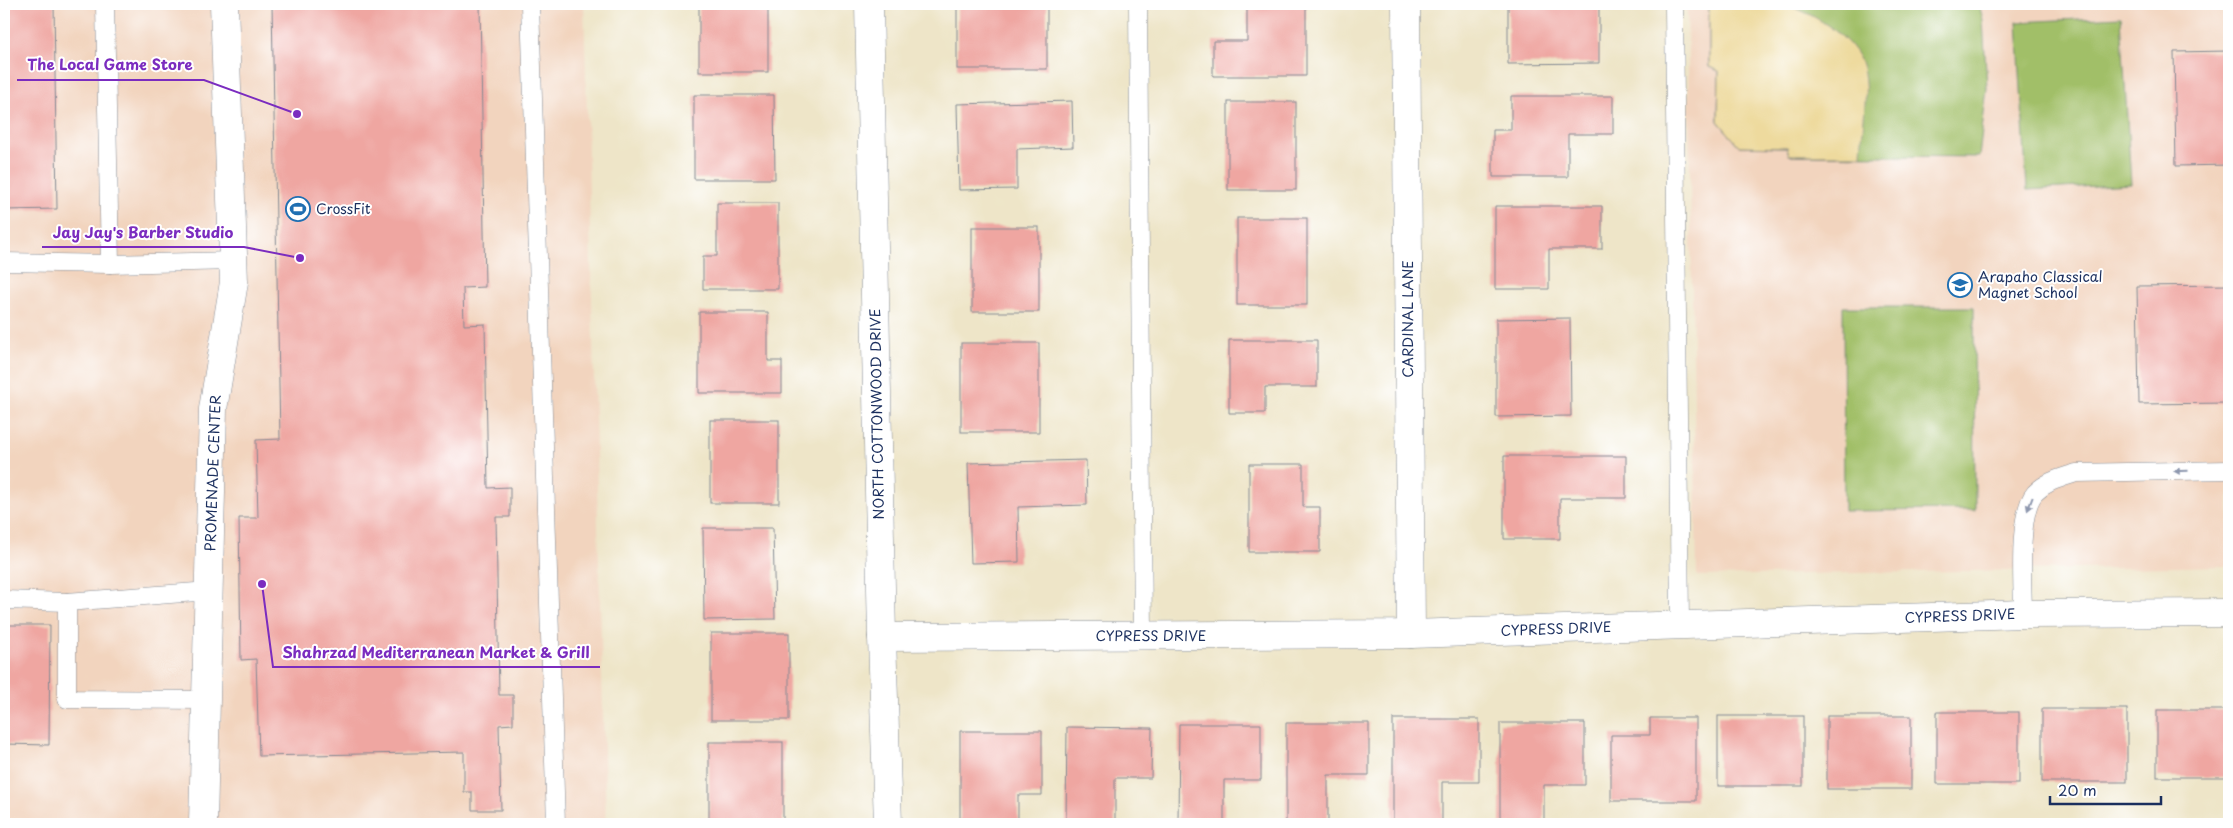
<svg xmlns="http://www.w3.org/2000/svg" width="2233" height="828" font-family="'Playpen Sans',sans-serif">
	<style>
		.built { fill: #f2d4be }
		.green { fill: #a1bf67; stroke: #5e7762 }
		.sand { fill: #eeda9e; stroke: #84847e }
		.building { fill: #efa6a1 }
		.lines { fill: none; stroke-linecap: round; stroke-linejoin: round }
		.service-casing { stroke: #848a93; stroke-width: 19 }
		.minor-casing { stroke: #848a93; stroke-width: 29 }
		.service { stroke: #fff; stroke-width: 18 }
		.minor { stroke: #fff; stroke-width: 28 }
		.oneway { fill: #8d97ae }
		.labels { text-anchor: middle; stroke-width: 4; stroke-linejoin: round; paint-order: stroke }
		.poi-label { font-size: 14px; fill: #1b2f5e; stroke: #fff; text-anchor: start }
		.street-label { font-size: 14px; fill: #1b2f5e; stroke: #fff }
		.leader { fill: none; stroke: #7b2cbf; stroke-width: 2 }
		.callout-dot { fill: #7b2cbf; stroke: #fff; stroke-width: 2 }
		.callout-label { font-size: 15px; text-anchor: middle; font-weight: bold; fill: #7b2cbf; stroke: #fff; stroke-width: 4; stroke-linejoin: round; paint-order: stroke }
	</style>
	<rect width="100%" height="100%" fill="#fff"/>
	<filter id="ink" filterUnits="userSpaceOnUse"><feTurbulence type="fractalNoise" baseFrequency=".02" numOctaves="2"/><feDisplacementMap in="SourceGraphic" scale="10" xChannelSelector="R" yChannelSelector="G"/><feConvolveMatrix kernelMatrix="1 2 1 2 8 2 1 2 1" color-interpolation-filters="sRGB"/></filter>
	<filter id="wash" filterUnits="userSpaceOnUse"><feTurbulence type="fractalNoise" baseFrequency=".0096" numOctaves="4" result="noise"/><feDisplacementMap in="SourceGraphic" scale="20" xChannelSelector="R" yChannelSelector="G"/><feGaussianBlur stdDeviation="1.12" result="paint"/><feColorMatrix in="noise" values="0 0 0 0 0 0 0 0 0 0 0 0 0 0 0 0 0 1.4 0 .05"/><feComposite in="paint" operator="in"/></filter>
	<g filter="url(#wash)">
		<rect width="100%" height="100%" fill="#eee5c8"/>
		<g class="built">
			<polygon points="4,4 584,4 606,824 4,824"/>
			<polygon points="1687,4 2229,4 2229,566 1697,576"/>
		</g>
		<g class="green">
			<polygon points="1709,4 1979,4 1983,20 1987,88 1979,157 1789,155 1787,147 1739,146 1718,121 1719,71 1709,67"/>
			<polygon points="2121,17 2131,184 2027,190 2017,22"/>
			<polygon points="1843,307 1974,307 1975,510 1844,511"/>
		</g>
		<path class="sand" d="M1709,4C1731,4 1755,2 1778,4C1806,7 1856,38 1863,68C1869,93 1862,129 1861,155H1789L1787,147L1739,146L1718,121L1719,71L1709,67Z"/>
		<g id="blocks">
			<g class="building">
				<polygon points="4,4 54,4 57,209 4,210"/>
				<polygon points="272,4 480,4 485,287 463,288 464,325 485,324 488,488 510,487 510,517 496,517 499,695 513,695 513,724 499,725 501,810 472,810 472,792 464,792 464,752 259,756 256,659 241,660 239,518 258,518 256,440 280,439"/>
				<rect x="699" y="4" width="69" height="68"/>
				<rect x="957" y="4" width="90" height="65"/>
				<polygon points="1247,4 1306,4 1306,76 1213,76 1213,41 1247,41"/>
				<polygon points="1508,4 1599,4 1599,63 1508,64"/>
				<polygon points="2229,51 2229,165 2176,166 2174,52"/>
				<polygon points="694,95 774,95 775,179 694,179"/>
				<polygon points="1511,96 1613,96 1613,134 1568,134 1568,177 1493,177 1493,130 1511,130"/>
				<polygon points="1072,101 1073,147 1017,149 1017,189 959,190 957,104"/>
				<rect x="1228" y="102" width="68" height="88"/>
				<polygon points="717,203 778,203 778,289 703,289 703,256 717,256"/>
				<polygon points="1495,206 1602,206 1602,249 1549,249 1549,289 1495,289"/>
				<rect x="1237" y="218" width="70" height="87"/>
				<rect x="972" y="227" width="67" height="85"/>
				<polygon points="2229,285 2229,403 2139,404 2137,286"/>
				<polygon points="699,312 768,312 768,361 782,361 782,393 699,393"/>
				<polygon points="1570,318 1571,416 1496,417 1496,319"/>
				<polygon points="1229,340 1317,340 1317,387 1265,387 1265,413 1229,413"/>
				<rect x="961" y="343" width="78" height="89"/>
				<rect x="710" y="420" width="69" height="83"/>
				<polygon points="1504,456 1626,456 1626,498 1560,498 1560,539 1504,539"/>
				<polygon points="1086,460 1087,505 1018,507 1019,562 971,563 968,463"/>
				<polygon points="1249,464 1303,464 1303,507 1320,507 1320,552 1249,552"/>
				<polygon points="703,528 773,528 775,619 704,620"/>
				<polygon points="4,625 50,625 49,745 4,744"/>
				<rect x="711" y="633" width="78" height="87"/>
				<rect x="2042" y="709" width="85" height="73"/>
				<rect x="2157" y="710" width="72" height="67"/>
				<rect x="1937" y="712" width="82" height="72"/>
				<rect x="1718" y="716" width="85" height="70"/>
				<rect x="1827" y="716" width="84" height="73"/>
				<polygon points="1650,718 1696,718 1696,801 1611,801 1611,735 1650,735"/>
				<polygon points="1393,719 1479,719 1479,782 1442,782 1442,824 1393,824"/>
				<polygon points="1286,723 1369,723 1369,775 1328,775 1328,824 1286,824"/>
				<polygon points="1500,723 1585,723 1585,785 1544,785 1544,824 1500,824"/>
				<polygon points="1179,724 1261,724 1261,780 1224,780 1224,824 1178,824"/>
				<polygon points="1067,727 1152,728 1151,778 1115,778 1115,824 1066,824"/>
				<polygon points="960,731 1042,731 1042,795 1018,795 1018,824 960,824"/>
				<rect x="709" y="742" width="74" height="82"/>
			</g>
		</g>
	</g>
	<g filter="url(#ink)">
		<use href="#blocks" fill-opacity="0" stroke="#848a93" stroke-width="1"/>
		<g class="lines">
			<defs>
				<g id="service">
					<polyline points="530,4 556,824"/>
					<polyline points="1138,4 1143,636"/>
					<polyline points="1674,4 1680,625"/>
					<polyline points="4,262 110,264 105,4"/>
					<polyline points="110,264 233,261"/>
					<polyline points="4,600 67,602 209,591"/>
					<polyline points="67,602 67,699 206,700"/>
					<path d="M2023,614C2023,587 2017,513 2035,493C2047,481 2061,478 2076,473L2229,470"/>
				</g>
				<g id="minor">
					<polyline points="869,4 882,637 888,824"/>
					<polyline points="1406,4 1411,634"/>
					<polyline points="882,637 1411,634 2023,614 2229,613"/>
					<polyline points="203,824 213,409 234,282 224,4"/>
				</g>
			</defs>
			<use href="#service" class="service-casing"/>
			<use href="#minor" class="minor-casing"/>
			<use href="#service" class="service"/>
			<use href="#minor" class="minor"/>
		</g>
		<defs><path id="oneway-solid" d="M-6-.8H1V-3.2L6.5 0L1 3.2V.8H-6Z" transform="scale(1.25)"/></defs>
		<g class="oneway">
			<use href="#oneway-solid" transform="translate(2181 471) rotate(179)"/>
			<use href="#oneway-solid" transform="translate(2030 504) rotate(111)"/>
		</g>
	</g>
	<defs>
		<symbol id="stadium-ring" viewBox="-11 -11 22 22"><circle r="9.5" fill="#fff" stroke="#1f6fb2" stroke-width="1.5"/><path d="M0-5a6.5 5 0 1 0 0 10a6.5 5 0 1 0 0-10ZM-3.5-1.8h7v3.6h-7Z" fill="#1f6fb2"/></symbol>
		<symbol id="school-ring" viewBox="-11 -11 22 22"><circle r="9.5" fill="#fff" stroke="#1f6fb2" stroke-width="1.5"/><path d="M0-5L7-2L0 1L-7-2ZM-4 1L0 2.5L4 1V4Q0 6-4 4Z" fill="#1f6fb2"/></symbol>
	</defs>
	<g fill-rule="evenodd">
		<use href="#stadium-ring" x="284" y="195" width="28" height="28"/>
		<use href="#school-ring" x="1946" y="271" width="28" height="28"/>
	</g>
	<g class="labels">
		<g class="poi-label">
			<text x="316" y="214">CrossFit</text>
			<text x="1978" y="282">Arapaho Classical<tspan x="1978" dy="16">Magnet School</tspan></text>
		</g>
		<g class="street-label">
			<text transform="translate(1408 319) rotate(-90)" y="5">CARDINAL LANE</text>
			<text transform="translate(877 414) rotate(-91)" y="5">NORTH COTTONWOOD DRIVE</text>
			<text transform="translate(213 473) rotate(-88)" y="5">PROMENADE CENTER</text>
			<text transform="translate(1960 616) rotate(-2)" y="5">CYPRESS DRIVE</text>
			<text transform="translate(1556 629) rotate(-2)" y="5">CYPRESS DRIVE</text>
			<text x="1151" y="641">CYPRESS DRIVE</text>
		</g>
	</g>
	<path class="leader" d="M297 114L204 80H17M300 258L244 247H42M262 584L273 667H600"/>
	<g class="callout-dot">
		<circle cx="297" cy="114" r="5"/>
		<circle cx="300" cy="258" r="5"/>
		<circle cx="262" cy="584" r="5"/>
	</g>
	<g class="callout-label">
		<text x="110" y="70">The Local Game Store</text>
		<text x="143" y="238">Jay Jay's Barber Studio</text>
		<text x="436" y="658">Shahrzad Mediterranean Market &amp; Grill</text>
	</g>
	<rect width="2233" height="828" fill="none" stroke="#fff" stroke-width="20"/>
	<path d="M2050 796v8h111v-8" fill="none" stroke="#1b2f5e" stroke-width="2.5"/>
	<text x="2058" y="796" font-size="15" fill="#1b2f5e" stroke="#ffffff" stroke-width="4" paint-order="stroke">20 m</text>
</svg>
